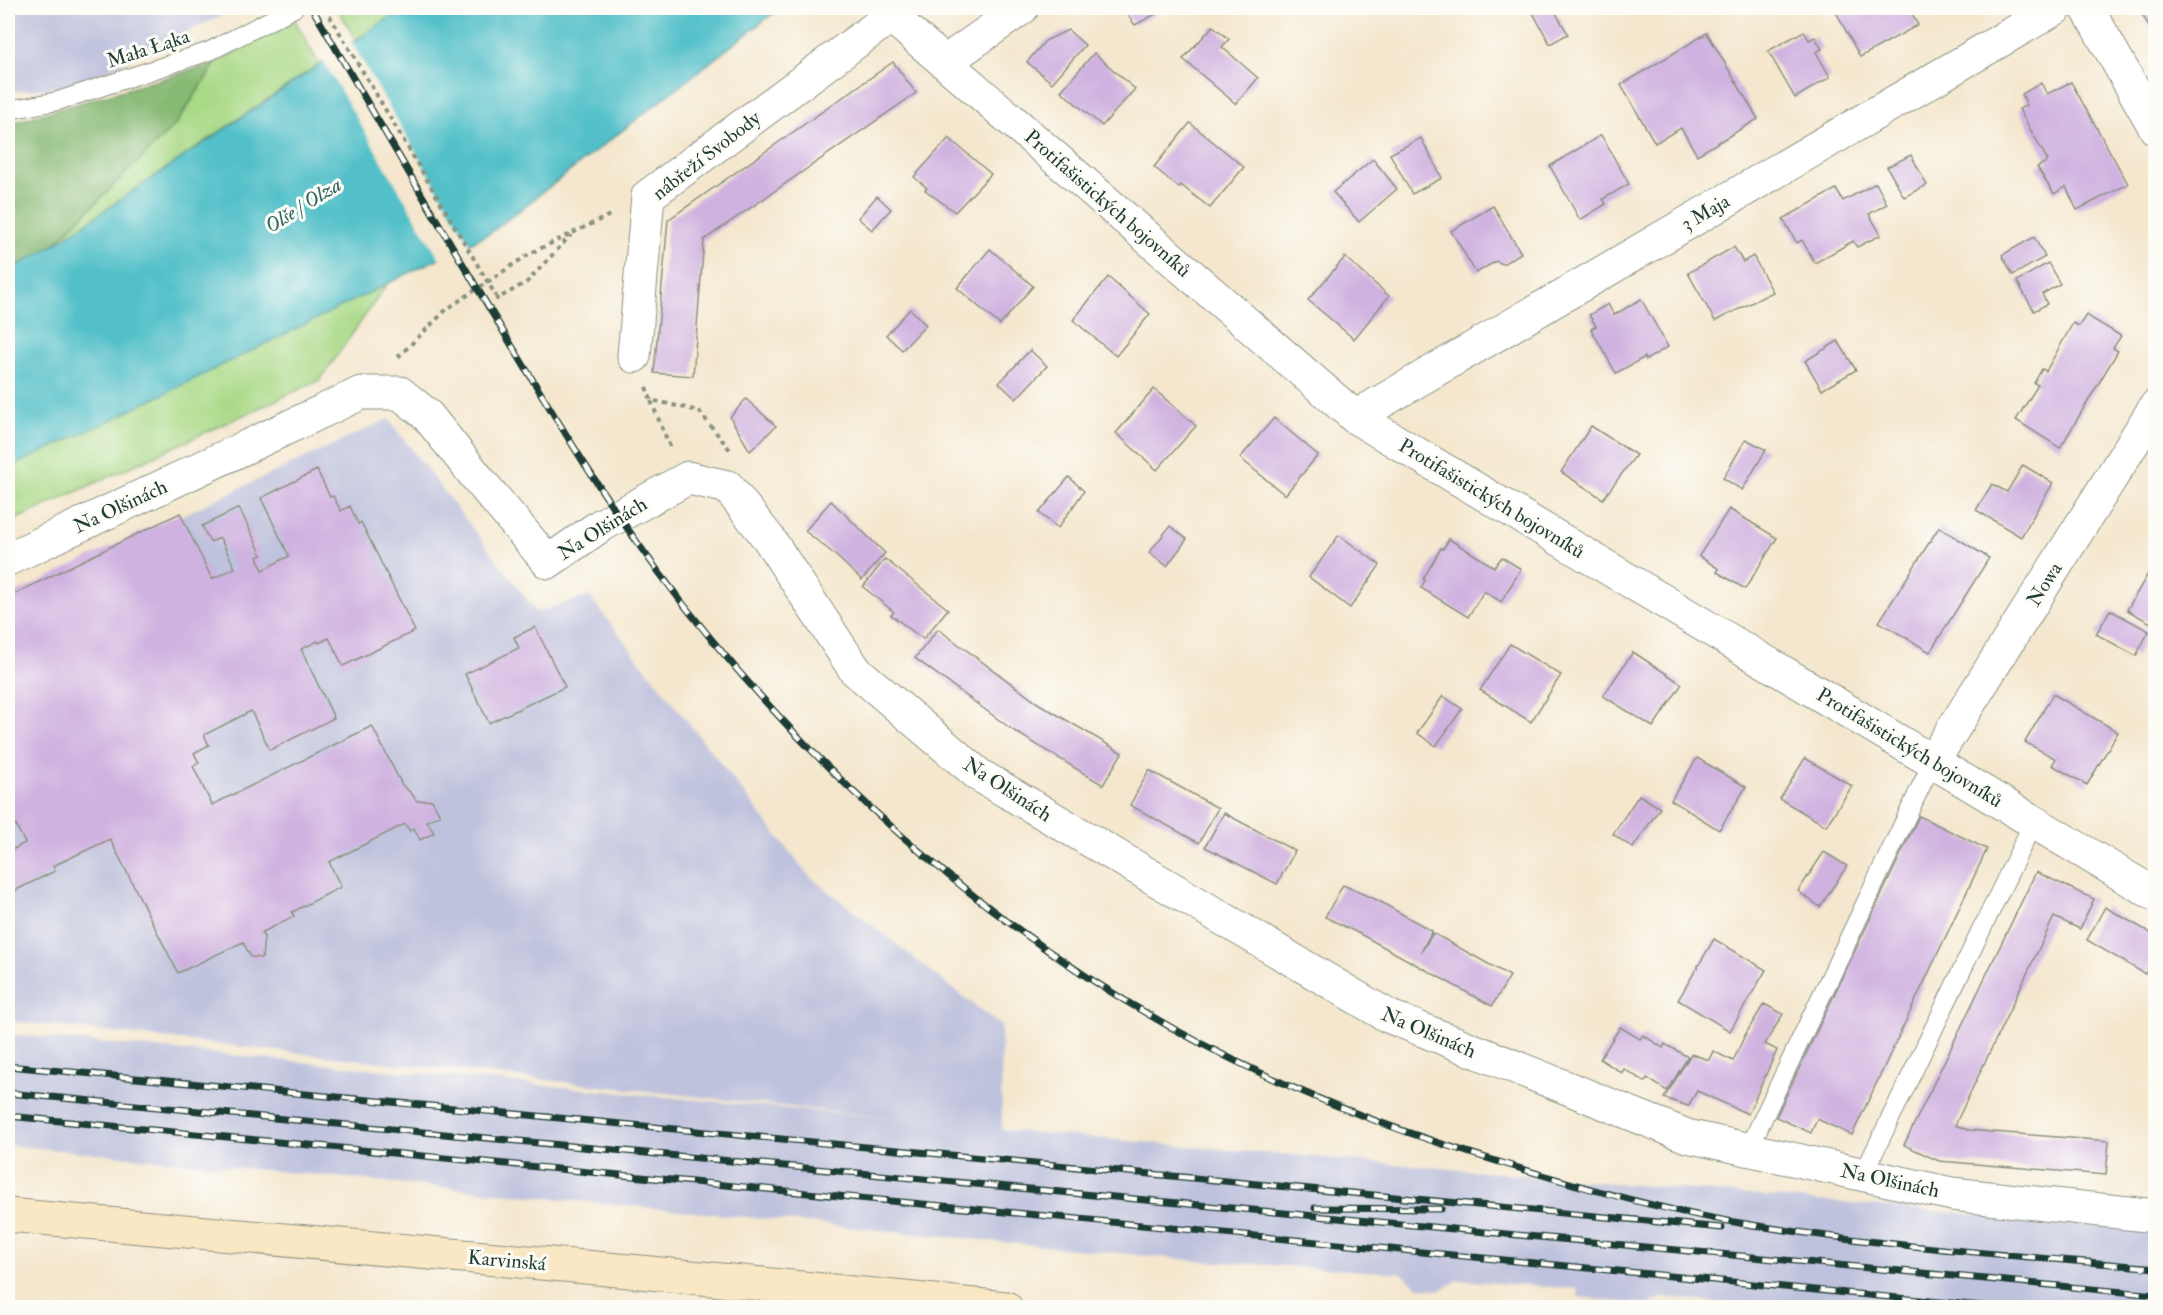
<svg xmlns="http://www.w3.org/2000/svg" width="2163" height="1315" font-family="'IM FELL Double Pica',serif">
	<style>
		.industrial { fill: #bfc2dd }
		.green { fill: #a9d986; stroke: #648b5d; stroke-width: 1.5 }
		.forest { fill: #86b973; stroke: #527b54; stroke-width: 1.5 }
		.water { fill: #52c0c9; stroke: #387e7e; stroke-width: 1.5 }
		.pier { fill: #f4e7ce }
		.building { fill: #d0b2e0 }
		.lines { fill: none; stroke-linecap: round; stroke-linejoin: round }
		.service-casing { stroke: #8a9281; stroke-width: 20 }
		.minor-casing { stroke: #8a9281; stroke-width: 35 }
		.secondary-casing { stroke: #8a9281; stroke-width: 35 }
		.path { stroke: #8a9281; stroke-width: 4; stroke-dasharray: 4.5 4.5; stroke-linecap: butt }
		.service { stroke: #fff; stroke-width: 18 }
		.minor { stroke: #fff; stroke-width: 33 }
		.secondary { stroke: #fae7c3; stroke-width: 33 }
		.rail-casing { stroke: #1f3d34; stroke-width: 7 }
		.rail { stroke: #fdfcf7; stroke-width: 4.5; stroke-dasharray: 14; stroke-linecap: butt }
		.path-bridge { stroke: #8a9281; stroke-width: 4; stroke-dasharray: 4.5 4.5; stroke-linecap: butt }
		.labels { text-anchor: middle; stroke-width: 6; stroke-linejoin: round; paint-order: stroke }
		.street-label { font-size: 20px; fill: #1f3d34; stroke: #fdfcf7 }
		.water-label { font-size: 21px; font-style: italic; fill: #2e6461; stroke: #fdfcf7 }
	</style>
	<rect width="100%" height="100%" fill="#fdfcf7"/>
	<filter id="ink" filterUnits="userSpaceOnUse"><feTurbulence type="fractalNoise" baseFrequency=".0167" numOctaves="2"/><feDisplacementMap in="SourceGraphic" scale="12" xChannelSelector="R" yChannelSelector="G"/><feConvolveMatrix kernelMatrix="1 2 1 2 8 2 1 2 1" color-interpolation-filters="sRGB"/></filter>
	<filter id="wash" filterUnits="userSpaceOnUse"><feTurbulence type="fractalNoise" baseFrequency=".008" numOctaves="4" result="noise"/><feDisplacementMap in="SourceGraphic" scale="24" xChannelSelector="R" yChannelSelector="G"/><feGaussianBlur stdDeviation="1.35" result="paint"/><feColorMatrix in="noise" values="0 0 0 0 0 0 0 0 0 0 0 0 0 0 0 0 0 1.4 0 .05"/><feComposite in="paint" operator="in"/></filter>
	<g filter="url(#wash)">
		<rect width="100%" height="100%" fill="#f4e7ce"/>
		<g class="industrial">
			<polygon points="8,8 228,8 231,11 74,86 8,92"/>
			<polygon points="388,419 537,612 589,596 809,876 1001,1026 1002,1130 2155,1230 2155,1307 1764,1308 1663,1297 1648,1305 1578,1297 1578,1289 1458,1280 1441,1290 1418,1287 1401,1273 1201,1261 1001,1242 8,1145 8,1034 918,1121 8,1021 8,597"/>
		</g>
		<g class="green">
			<polygon points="337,8 403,8 356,40"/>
			<polygon points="294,19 319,64 52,246 176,124 216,63"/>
			<polygon points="387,284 320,380 8,523 8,468"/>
		</g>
		<polygon class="forest" points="216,63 176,124 52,246 8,271 8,124"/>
		<polygon class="water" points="403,8 780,8 490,233 113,419 8,468 8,271 52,246"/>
		<polygon class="pier" points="350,40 471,246 441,261 322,59"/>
		<g id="blocks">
			<g class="building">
				<polygon points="1123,8 1167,8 1135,25"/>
				<polygon points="1539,8 1553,8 1568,34 1550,44 1532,11"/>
				<polygon points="1834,8 1909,8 1918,25 1860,57"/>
				<polygon points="2153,8 2156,8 2156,38 2142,14"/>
				<polygon points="1213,26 1229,39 1222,47 1258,78 1236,104 1183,59"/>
				<polygon points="1068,30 1085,45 1052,83 1027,62 1045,41"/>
				<polygon points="1804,31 1809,40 1815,37 1822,49 1816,52 1830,77 1795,98 1768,51"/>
				<polygon points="1707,33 1758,119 1697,155 1681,128 1655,143 1621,85"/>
				<polygon points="1094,53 1135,89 1102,126 1061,91"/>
				<polygon points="893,62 916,93 704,240 693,376 654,373 668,220"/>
				<polygon points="2071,82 2128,184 2077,210 2066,187 2054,194 2037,167 2048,161 2019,109 2027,105 2022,94 2041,83 2047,94"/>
				<polygon points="1190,123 1244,167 1210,208 1181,185 1179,188 1154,167"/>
				<polygon points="1601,135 1629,184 1603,199 1606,204 1580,220 1550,166"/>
				<polygon points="949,138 991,174 955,212 925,190 927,188 914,177"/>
				<polygon points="1421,138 1442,178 1412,194 1390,154"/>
				<polygon points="1911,155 1927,185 1904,197 1887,167"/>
				<polygon points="1373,159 1397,189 1359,222 1333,192"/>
				<polygon points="1876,183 1887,204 1869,214 1881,235 1857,247 1853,241 1815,263 1802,240 1797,243 1783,219 1836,189 1843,201"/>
				<polygon points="877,196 891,209 872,230 858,218"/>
				<polygon points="1493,206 1521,253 1503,264 1496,261 1476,273 1451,231"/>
				<polygon points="2034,237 2045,257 2013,275 2002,255"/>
				<polygon points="1734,247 1743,262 1753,256 1773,292 1715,321 1688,273"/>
				<polygon points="990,249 1033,286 1000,325 957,288"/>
				<polygon points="1345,257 1389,296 1354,339 1308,300"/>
				<polygon points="2048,263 2060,284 2042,294 2047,304 2034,311 2017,281"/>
				<polygon points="1108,277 1150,314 1116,356 1073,320"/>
				<polygon points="1641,299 1668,347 1646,360 1645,357 1616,373 1591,329 1596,326 1589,315 1608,304 1614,315"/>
				<polygon points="910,309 926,325 902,350 886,335"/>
				<polygon points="2086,315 2121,336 2113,348 2118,351 2060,448 2016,420 2038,385 2034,383 2042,369 2046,371 2073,323 2079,326"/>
				<polygon points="1838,341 1856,370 1822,390 1805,361"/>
				<polygon points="1030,350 1047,366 1016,399 999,383"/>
				<polygon points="1154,389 1196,426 1157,470 1116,433"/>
				<polygon points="746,399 776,426 750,451 730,417"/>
				<polygon points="1274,418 1318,455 1285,495 1240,458"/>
				<polygon points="1591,426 1636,455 1603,499 1561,472"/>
				<polygon points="1746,439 1766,450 1742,490 1723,478"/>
				<polygon points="2023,465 2053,483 2021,537 1976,510 1992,484 2007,492"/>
				<polygon points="317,470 330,497 333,496 341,511 350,506 358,524 361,522 415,631 343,666 329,638 319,643 318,641 301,649 334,718 270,750 251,711 204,735 209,745 194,753 199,763 193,766 212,805 372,726 402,785 411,793 417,801 432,800 440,815 427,821 434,833 420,840 414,828 410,831 405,824 329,862 341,887 292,912 294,916 261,933 264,937 262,958 251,957 243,942 178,973 110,839 53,866 55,871 8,894 8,852 25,843 8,810 8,597 180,513 212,579 235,568 220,538 210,542 202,526 239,508 262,555 257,557 263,570 289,556 261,498"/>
				<polygon points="1069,477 1084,491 1058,528 1039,513"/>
				<polygon points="831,501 885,553 862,580 834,554 805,531"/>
				<polygon points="1729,509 1777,538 1745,589 1717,572 1719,569 1699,556"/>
				<polygon points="1170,526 1187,539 1167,566 1149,553"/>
				<polygon points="1939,527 1989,558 1930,652 1879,622"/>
				<polygon points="1339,535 1380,565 1350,608 1309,577"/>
				<polygon points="1449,539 1494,567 1502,557 1521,569 1501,602 1484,591 1468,617 1421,588 1425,580 1423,579 1441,548 1443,549"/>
				<polygon points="885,559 948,609 923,639 891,615 894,612 863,587"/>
				<polygon points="2156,560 2156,626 2127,610"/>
				<polygon points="2110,610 2149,631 2136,656 2096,634"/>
				<polygon points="535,627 565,687 489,723 465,674 519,648 514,637"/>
				<polygon points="938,629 1036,702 1122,753 1103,785 1014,731 915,658"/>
				<polygon points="1510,644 1561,675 1531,722 1480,690"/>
				<polygon points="1633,652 1682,684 1653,727 1603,696"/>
				<polygon points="2053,694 2118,732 2087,785 2052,765 2056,759 2025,742"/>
				<polygon points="1443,696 1462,709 1436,746 1417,733"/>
				<polygon points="1697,758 1746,787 1719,830 1671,800"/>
				<polygon points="1805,758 1852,786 1826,826 1780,799"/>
				<polygon points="1149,770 1218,808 1199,843 1130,805"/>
				<polygon points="1639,795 1660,808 1633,848 1613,834"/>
				<polygon points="1224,813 1295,851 1277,884 1205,847"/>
				<polygon points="1919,816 1987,849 1852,1135 1817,1119 1811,1133 1776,1117"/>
				<polygon points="1824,852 1847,866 1820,907 1798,891"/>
				<polygon points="2036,872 2094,899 2080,929 2054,917 1955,1125 1968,1130 2109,1141 2106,1175 1939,1161 1904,1145"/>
				<polygon points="1343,885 1379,901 1432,931 1421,952 1433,933 1510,976 1492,1006 1360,934 1325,917"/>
				<polygon points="2105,907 2156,936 2156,956 2145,974 2087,940"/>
				<polygon points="1714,939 1766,970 1730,1031 1678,1000"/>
				<polygon points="1764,1004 1783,1014 1765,1044 1777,1050 1748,1114 1697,1091 1688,1106 1664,1098 1691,1054 1709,1060 1713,1051 1733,1061 1745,1035"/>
				<polygon points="1620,1027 1640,1039 1643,1035 1663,1048 1665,1044 1688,1057 1667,1091 1647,1078 1645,1082 1624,1069 1622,1073 1600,1059"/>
			</g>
		</g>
	</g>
	<g filter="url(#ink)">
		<use href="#blocks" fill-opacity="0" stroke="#8a9281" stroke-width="1.5"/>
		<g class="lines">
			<defs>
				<g id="service">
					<polyline points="8,110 58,101 210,51 294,8"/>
					<polyline points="1748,1150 1933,761"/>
					<polyline points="1863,1175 2034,821"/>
				</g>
				<g id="minor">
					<polyline points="2087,8 2156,129"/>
					<polyline points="945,62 1022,8"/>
					<polyline points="634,356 648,196 891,16 1355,417 2156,895"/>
					<polyline points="1355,417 2056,8"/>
					<polyline points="8,559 361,393 400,393 427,415 479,480 548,562 600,526 688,478 728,487 769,539 855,670 979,775 1388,1016 1687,1136 1952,1194 2156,1216"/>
					<polyline points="1933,761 2156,406"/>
				</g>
				<polyline id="secondary" points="8,1215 640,1272 1006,1308"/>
			</defs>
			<use href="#service" class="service-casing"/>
			<use href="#minor" class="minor-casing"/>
			<use href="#secondary" class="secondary-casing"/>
			<g class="path">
				<polyline points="496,296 497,299 527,282 571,235"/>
				<polyline points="398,357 447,309 531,253 612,214"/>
				<polyline points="646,387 651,400 699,411 730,450"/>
				<polyline points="651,401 670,447"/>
			</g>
			<use href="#service" class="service"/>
			<use href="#minor" class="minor"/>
			<use href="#secondary" class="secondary"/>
			<defs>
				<g id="rail">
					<path d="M312,8C376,117 440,227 506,336C554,415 600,493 655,567C811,778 1024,964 1263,1074C1342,1111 1425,1140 1509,1165C1577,1186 1647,1206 1717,1219C1862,1245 2009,1255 2156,1268"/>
					<polyline points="8,1066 1722,1228"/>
					<polyline points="8,1093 2156,1295"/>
					<polyline points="8,1116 2003,1308"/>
					<polyline points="1315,1208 1441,1209"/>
				</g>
			</defs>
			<use href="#rail" class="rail-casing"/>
			<use href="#rail" class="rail"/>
			<polyline class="path-bridge" points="325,8 496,296"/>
		</g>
	</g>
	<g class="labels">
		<g class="street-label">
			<text transform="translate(148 48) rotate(-18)" y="7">Mała Łąka</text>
			<text transform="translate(706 155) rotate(-38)" y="7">nábřeží Svobody</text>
			<text transform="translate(1108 203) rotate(41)" y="7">Protifašistických bojovníků</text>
			<text transform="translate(1705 212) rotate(-30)" y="7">3 Maja</text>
			<text transform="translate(1492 498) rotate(31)" y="7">Protifašistických bojovníků</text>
			<text transform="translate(120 506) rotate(-25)" y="7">Na Olšinách</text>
			<text transform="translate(602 528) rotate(-32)" y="7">Na Olšinách</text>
			<text transform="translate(2044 584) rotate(-58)" y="7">Nowa</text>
			<text transform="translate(1910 747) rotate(31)" y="7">Protifašistických bojovníků</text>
			<text transform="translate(1008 789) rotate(33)" y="7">Na Olšinách</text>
			<text transform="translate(1429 1032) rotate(23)" y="7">Na Olšinách</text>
			<text transform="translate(1890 1180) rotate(12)" y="7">Na Olšinách</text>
			<text transform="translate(507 1260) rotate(5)" y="7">Karvinská</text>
		</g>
		<g class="water-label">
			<text transform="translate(303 205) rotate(-32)" y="7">Olše / Olza</text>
		</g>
	</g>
	<rect width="2163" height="1315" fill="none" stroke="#fdfcf7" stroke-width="30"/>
</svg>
